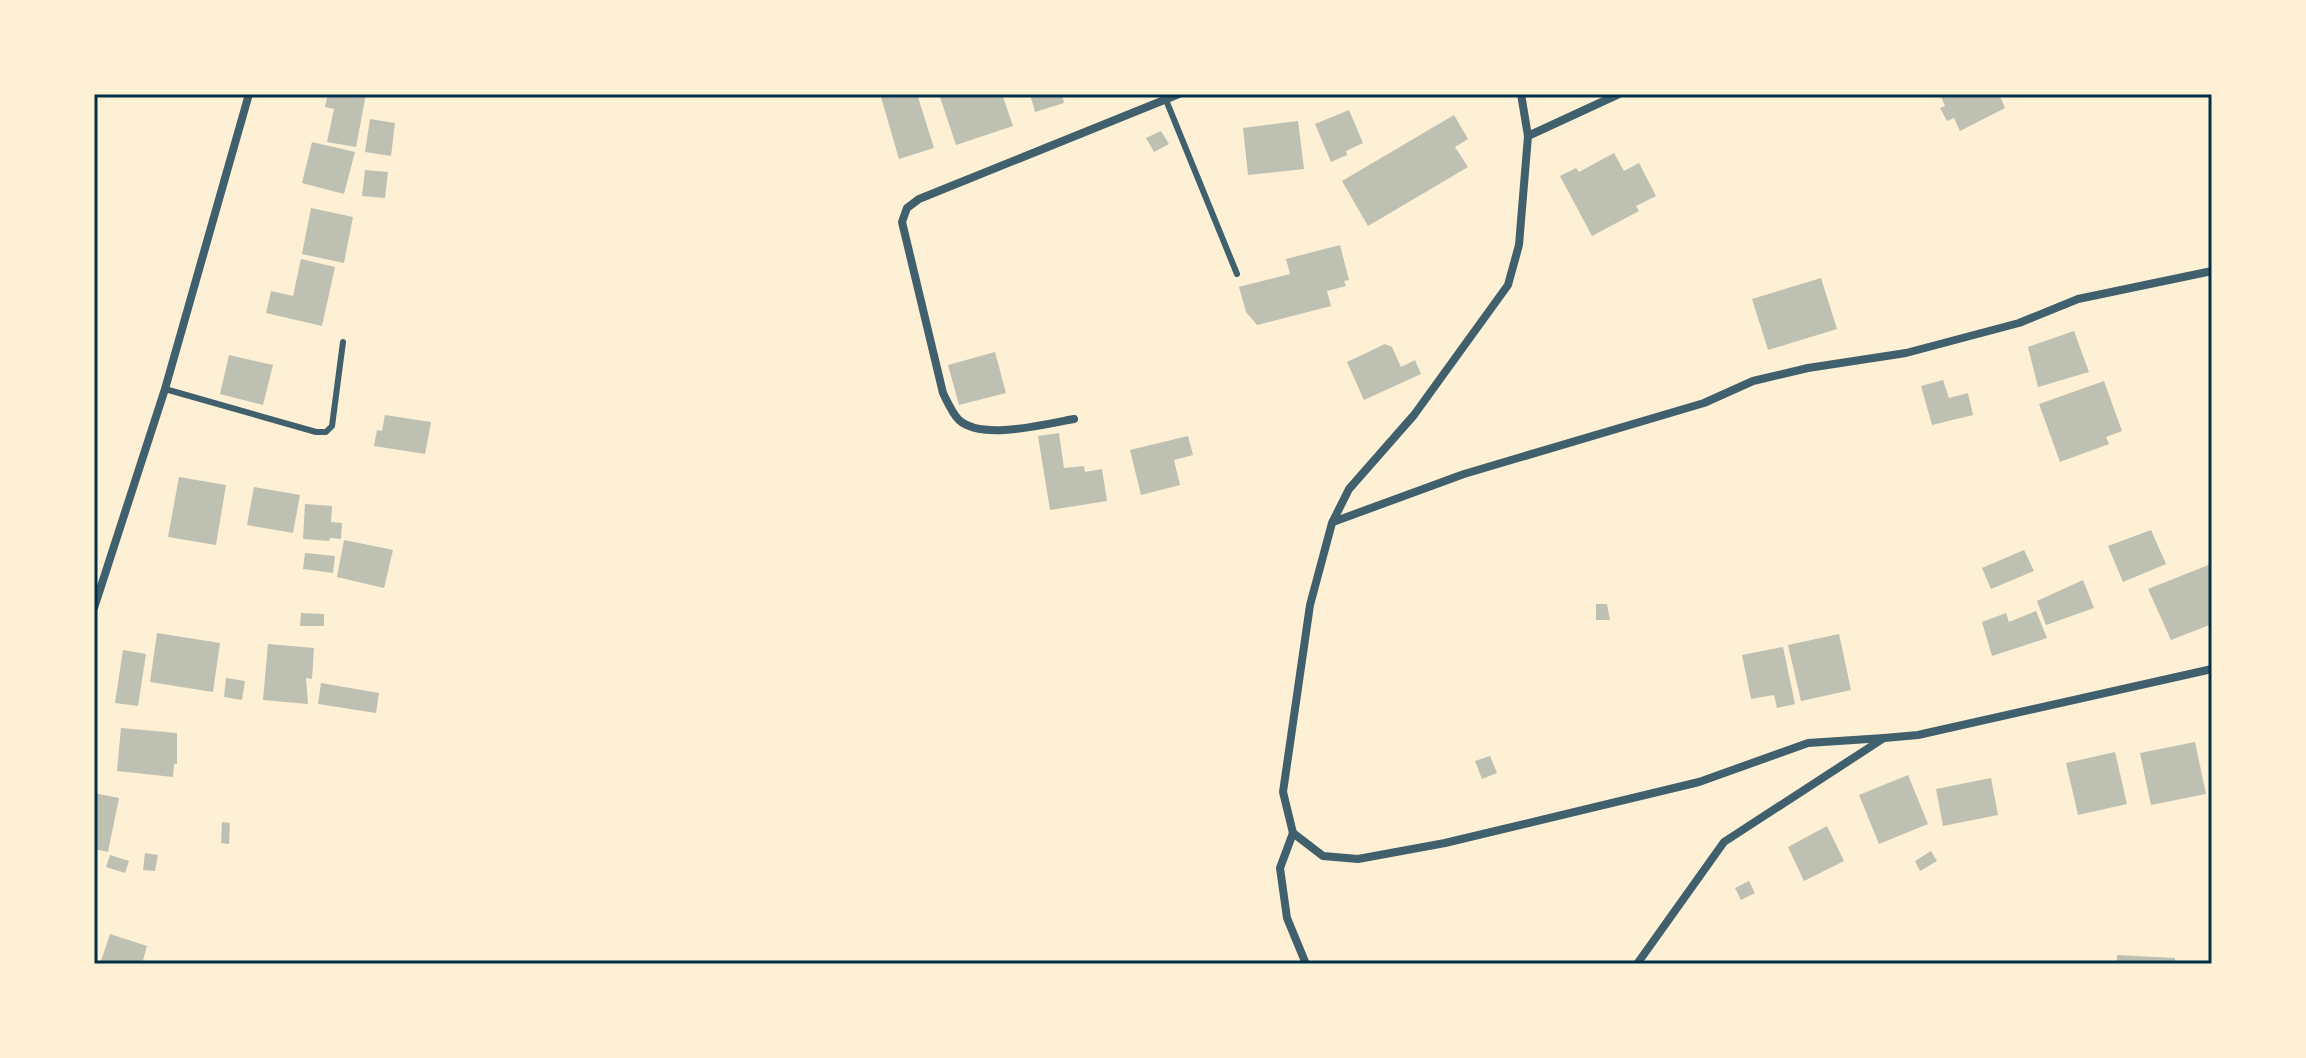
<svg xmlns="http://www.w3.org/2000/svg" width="2306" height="1058" font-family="Rubik,sans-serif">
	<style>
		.building { fill: #bec0b2 }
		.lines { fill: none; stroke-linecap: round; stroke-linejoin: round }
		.service { stroke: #3f606c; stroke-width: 6 }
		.minor { stroke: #3f606c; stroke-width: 8 }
		.neatline { fill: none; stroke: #003049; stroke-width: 3 }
	</style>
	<rect width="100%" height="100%" fill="#fdf0d5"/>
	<g class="building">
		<polygon points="328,94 366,94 356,147 327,142 334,109 325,107"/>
		<polygon points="890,94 917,94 934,148 899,159 881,97"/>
		<polygon points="939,94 1002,94 1013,126 956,145"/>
		<polygon points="1030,94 1062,94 1064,103 1035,112"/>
		<polygon points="1940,94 1999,94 2005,108 1960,131 1954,118 1947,121 1940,108 1945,106"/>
		<polygon points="1349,110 1363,143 1346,151 1347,155 1331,162 1315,124"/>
		<polygon points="1454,115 1468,139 1455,147 1468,167 1368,226 1342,181"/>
		<polygon points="370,119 395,123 391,156 365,152"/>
		<polygon points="1298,121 1304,169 1248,175 1243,128"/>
		<polygon points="1161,131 1169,144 1154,152 1146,138"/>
		<polygon points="312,142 355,152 344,194 302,183"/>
		<polygon points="1614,153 1624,171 1639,163 1656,196 1636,206 1639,211 1592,236 1560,176 1576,168 1579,172"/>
		<polygon points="365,170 388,172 385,198 362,196"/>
		<polygon points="311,208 353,217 344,263 302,254"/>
		<polygon points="1340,245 1349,280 1344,281 1346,286 1327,291 1331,306 1257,325 1246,312 1239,287 1290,274 1286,259"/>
		<polygon points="301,259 335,267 322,326 266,313 271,291 293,296"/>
		<polygon points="1821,278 1837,329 1768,350 1752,299"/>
		<polygon points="2074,331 2089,372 2038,387 2028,347"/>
		<polygon points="1385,344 1392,347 1401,367 1415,360 1421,374 1364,400 1347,362"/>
		<polygon points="995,352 1006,393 959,405 948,365"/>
		<polygon points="229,355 273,365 263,405 220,394"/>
		<polygon points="1943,380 1949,398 1968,393 1973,415 1932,425 1921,386"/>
		<polygon points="2104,381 2122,431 2106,437 2109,444 2060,462 2039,404"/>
		<polygon points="385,415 431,422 425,454 374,446 377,430 382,431"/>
		<polygon points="1059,433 1064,468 1084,466 1085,472 1102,469 1107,501 1050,510 1038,436"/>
		<polygon points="1188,436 1193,455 1174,460 1180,485 1141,495 1130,450"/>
		<polygon points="179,477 226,485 216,545 168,537"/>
		<polygon points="254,487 300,495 293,533 247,525"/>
		<polygon points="305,504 332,506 331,522 342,523 341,539 330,538 329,541 303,539"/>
		<polygon points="2151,530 2166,564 2123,582 2108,546"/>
		<polygon points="344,540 393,550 384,588 337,577"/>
		<polygon points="2024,550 2034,571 1991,589 1982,568"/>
		<polygon points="305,553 335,556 333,573 303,569"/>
		<polygon points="2211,564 2212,624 2171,640 2148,589"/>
		<polygon points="2083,580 2094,608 2046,625 2037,601"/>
		<polygon points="1596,604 1607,604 1610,620 1596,620"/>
		<polygon points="2036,611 2047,638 1992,656 1982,622 2006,613 2009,622"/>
		<polygon points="301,613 324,614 324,626 300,626"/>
		<polygon points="157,633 220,643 213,692 150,682"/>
		<polygon points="1839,634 1851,690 1801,701 1788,645"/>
		<polygon points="268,644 314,648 312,679 306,678 308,704 263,700"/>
		<polygon points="1783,647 1795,704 1777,708 1774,695 1751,699 1742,655"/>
		<polygon points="123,650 146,654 138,706 115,703"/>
		<polygon points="226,678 245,681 242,700 224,697"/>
		<polygon points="321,683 379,693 376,713 318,704"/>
		<polygon points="121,728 177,733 177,764 174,764 173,777 117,771"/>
		<polygon points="2195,742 2206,794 2151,805 2140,753"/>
		<polygon points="2115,752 2127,804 2078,815 2066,763"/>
		<polygon points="1490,756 1497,773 1482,779 1475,761"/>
		<polygon points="1908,775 1928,824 1879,844 1859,795"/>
		<polygon points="1991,778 1998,815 1943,826 1936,789"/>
		<polygon points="94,793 119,798 108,852 94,849"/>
		<polygon points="222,822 230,823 229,844 221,843"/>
		<polygon points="1827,826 1844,861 1804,881 1788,847"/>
		<polygon points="1931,851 1937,861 1920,871 1915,861"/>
		<polygon points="145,853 158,855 155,871 143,870"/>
		<polygon points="110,855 129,861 125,873 106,867"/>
		<polygon points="1749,881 1755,893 1741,900 1735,888"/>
		<polygon points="110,934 147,946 142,964 100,964"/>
		<polygon points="2117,955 2175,958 2175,964 2117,964"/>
	</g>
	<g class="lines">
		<g class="service">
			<polyline points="1166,100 1237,274"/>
			<polyline points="165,389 316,432 326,432 332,426 343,342"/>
		</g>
		<g class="minor">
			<polyline points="1521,94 1528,136 1519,245 1508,285 1414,415 1349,489 1332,523 1310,605 1283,792 1293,833 1323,856 1358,859 1445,843 1699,782 1808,743 1884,738"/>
			<polyline points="1528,136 1619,94"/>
			<path d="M1074,419C1045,424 982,441 959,420C952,413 947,401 943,393L902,222L907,208L919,199L1179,94"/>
			<polyline points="1333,522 1464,474 1704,403 1753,381 1808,368 1906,353 2019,323 2078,299 2212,271"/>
			<polyline points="94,608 165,389 249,94"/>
			<polyline points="1293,833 1280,868 1287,918 1306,964"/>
			<polyline points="1637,964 1724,842 1884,738 1918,735 2212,669"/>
		</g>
	</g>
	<rect width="2306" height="1058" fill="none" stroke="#fdf0d5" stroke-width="192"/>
	<rect x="96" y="96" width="2114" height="866" class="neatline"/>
</svg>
